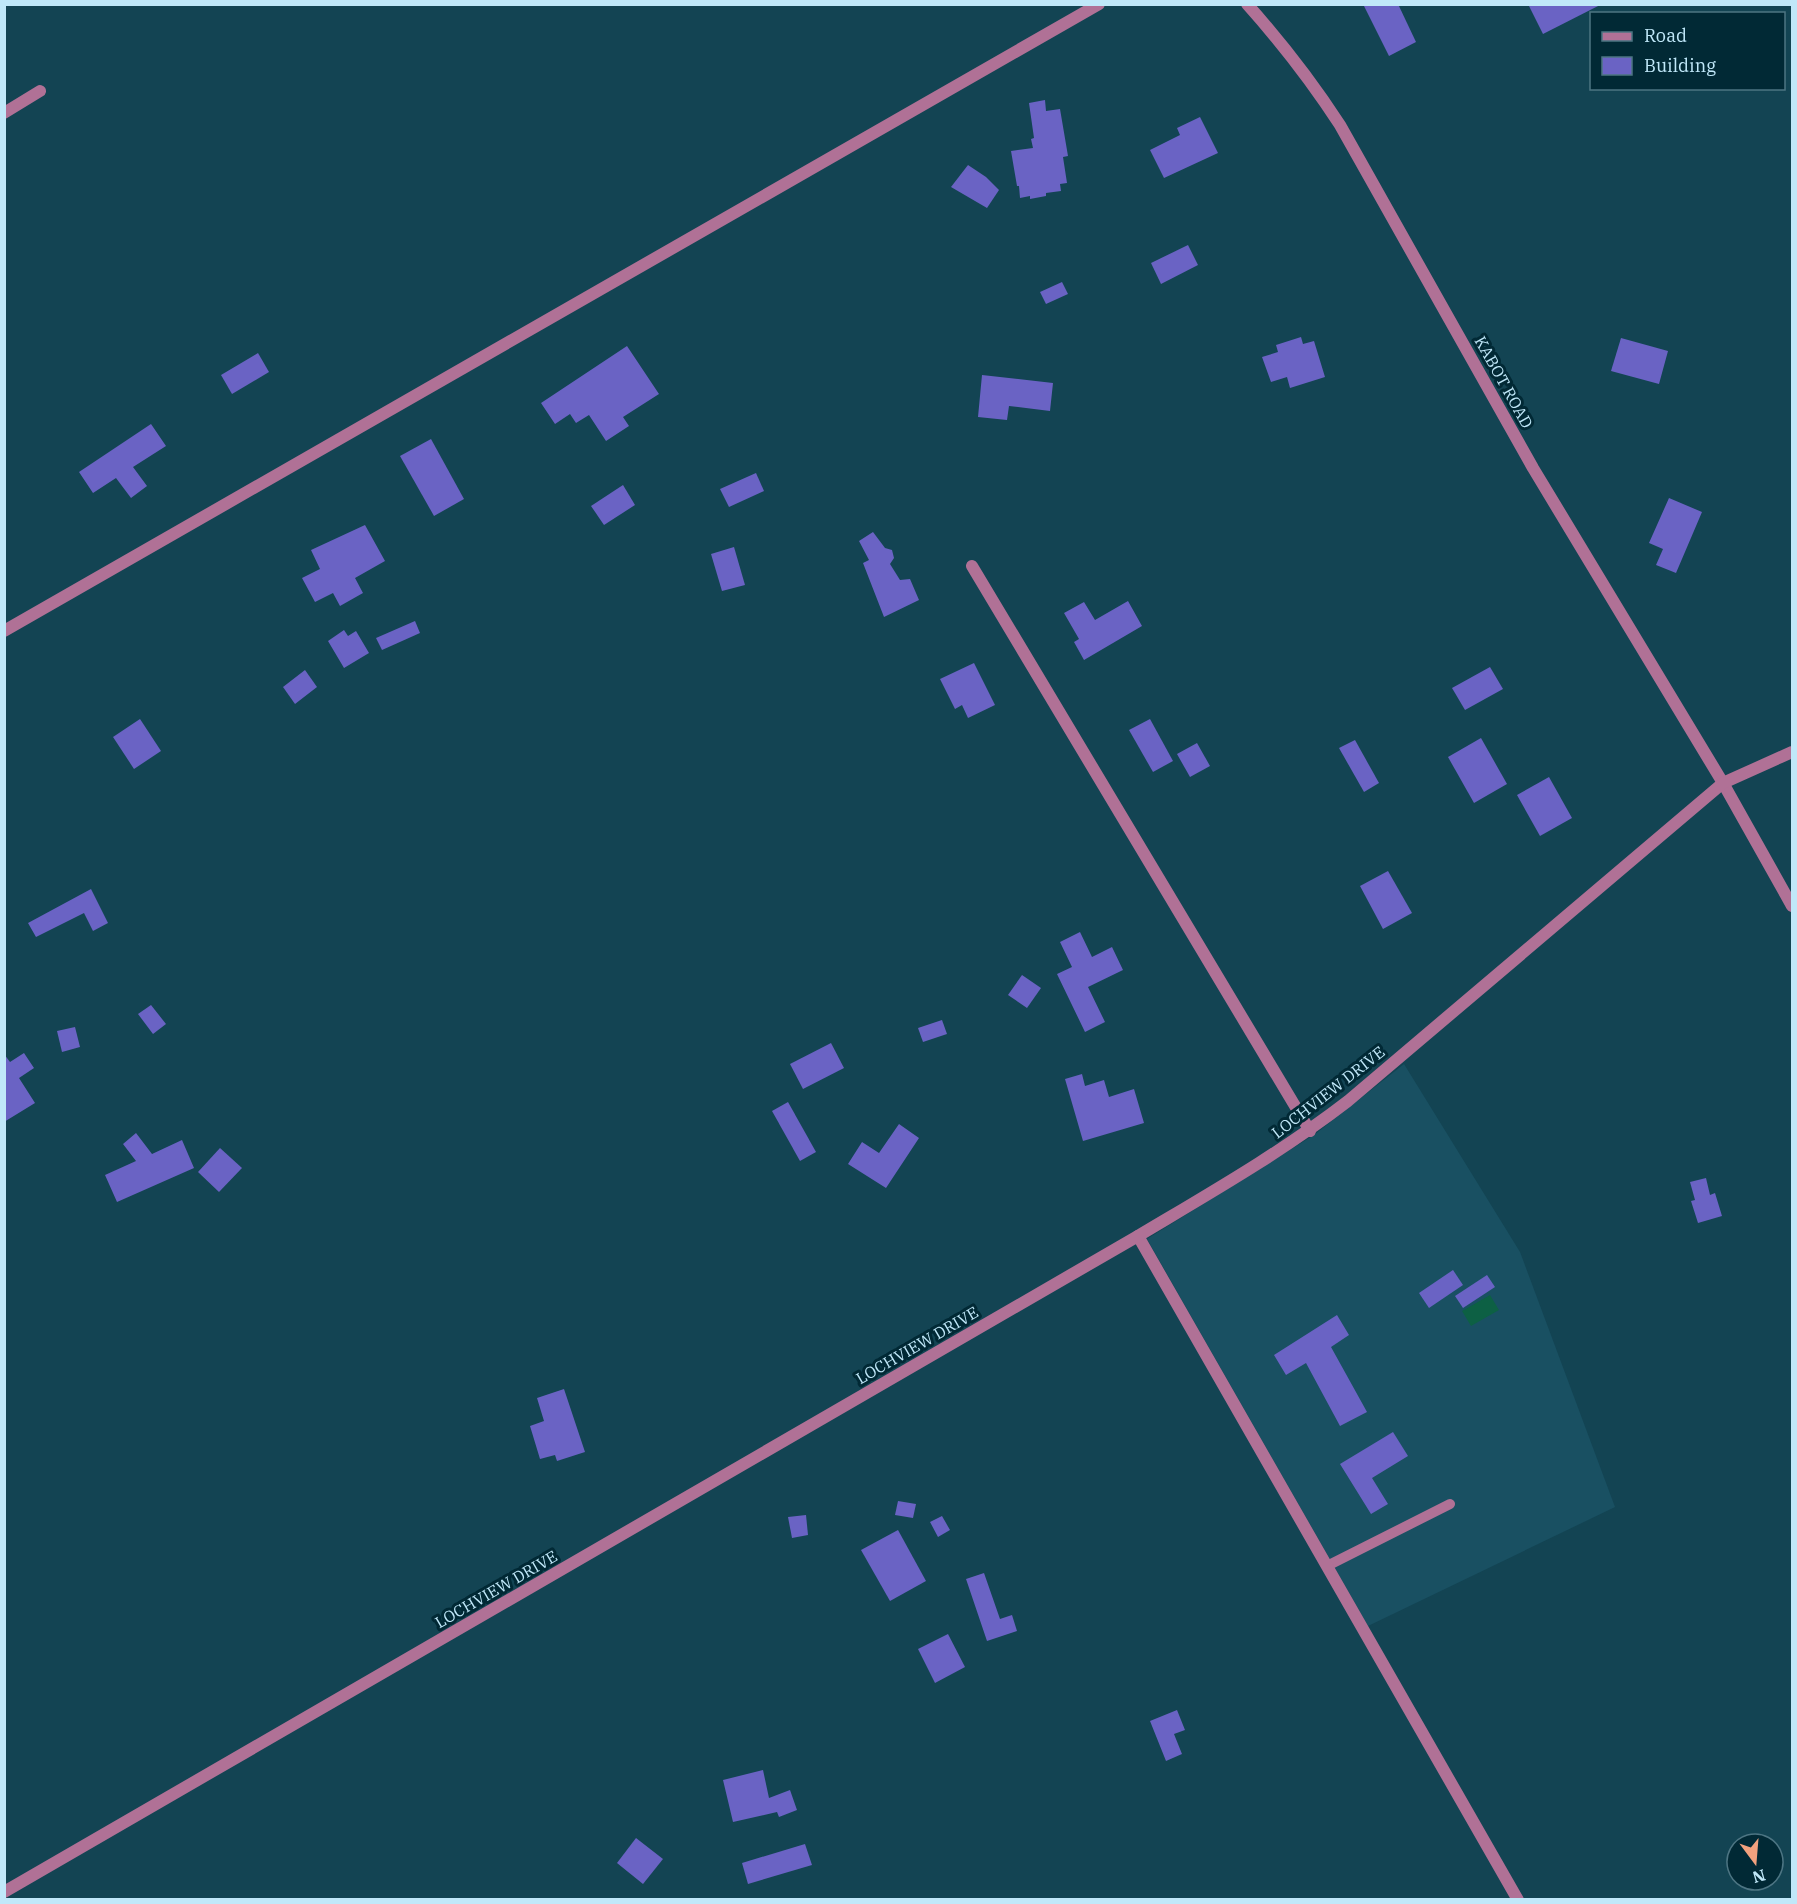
<svg xmlns="http://www.w3.org/2000/svg" width="1797" height="1904" font-family="'IBM Plex Serif',serif">
	<style>
		.built { fill: #195062 }
		.water { fill: #0d6044 }
		.building { fill: #6a63c4 }
		.lines { fill: none; stroke-linecap: round; stroke-linejoin: round }
		.service { stroke: #b07196; stroke-width: 10 }
		.minor { stroke: #b07196; stroke-width: 12 }
		.labels { text-anchor: middle; stroke-width: 6; stroke-linejoin: round; paint-order: stroke }
		.street-label { font-size: 16px; fill: #c0e8f9; stroke: #012935 }
	</style>
	<rect width="100%" height="100%" fill="#134453"/>
	<polygon class="built" points="1404,1064 1520,1252 1615,1507 1368,1626 1147,1239 1314,1135"/>
	<polygon class="water" points="1490,1295 1499,1310 1471,1326 1462,1311"/>
	<g class="building">
		<polygon points="1363,4 1398,4 1416,42 1389,56"/>
		<polygon points="1528,4 1602,4 1543,34"/>
		<polygon points="1045,100 1046,111 1060,109 1068,156 1063,157 1067,183 1060,184 1061,191 1046,193 1046,196 1030,199 1030,196 1020,198 1019,186 1017,186 1011,151 1033,148 1031,139 1034,138 1029,103"/>
		<polygon points="1200,117 1218,153 1164,178 1150,150 1180,135 1177,128"/>
		<polygon points="968,165 986,177 999,190 987,208 951,187"/>
		<polygon points="1188,245 1198,265 1161,284 1151,263"/>
		<polygon points="1062,282 1068,294 1046,304 1040,292"/>
		<polygon points="1301,337 1303,344 1314,341 1325,377 1290,388 1287,377 1271,382 1262,357 1278,352 1276,345"/>
		<polygon points="1621,338 1668,351 1659,384 1611,371"/>
		<polygon points="627,346 659,394 623,417 629,426 606,441 589,415 576,423 570,414 555,424 541,403"/>
		<polygon points="258,353 269,372 232,394 221,375"/>
		<polygon points="982,375 1053,383 1050,411 1009,406 1007,420 978,417"/>
		<polygon points="151,424 166,446 133,467 147,486 131,498 116,478 93,493 79,472"/>
		<polygon points="431,439 464,499 434,516 400,456"/>
		<polygon points="756,473 764,491 729,507 720,489"/>
		<polygon points="623,485 635,505 604,525 591,506"/>
		<polygon points="1669,498 1702,512 1676,573 1656,565 1663,549 1649,543"/>
		<polygon points="365,525 385,561 355,578 363,593 340,606 333,593 315,602 302,578 320,569 311,550"/>
		<polygon points="873,532 885,548 892,550 894,558 890,564 900,580 910,579 919,600 884,617 863,563 869,560 859,541"/>
		<polygon points="734,547 745,585 722,591 711,554"/>
		<polygon points="1128,601 1142,626 1084,660 1074,642 1079,639 1064,613 1084,602 1095,620"/>
		<polygon points="415,621 420,633 382,650 376,638"/>
		<polygon points="344,630 348,636 356,631 369,653 344,668 328,641"/>
		<polygon points="974,663 995,705 968,718 962,705 955,709 940,679"/>
		<polygon points="1490,667 1503,689 1465,710 1452,688"/>
		<polygon points="305,670 317,687 295,704 283,687"/>
		<polygon points="140,719 161,751 134,769 113,737"/>
		<polygon points="1150,719 1173,761 1153,772 1129,730"/>
		<polygon points="1481,738 1507,784 1474,803 1448,757"/>
		<polygon points="1355,740 1379,783 1364,792 1339,748"/>
		<polygon points="1197,743 1210,766 1190,777 1177,754"/>
		<polygon points="1549,777 1572,818 1540,836 1517,795"/>
		<polygon points="1388,871 1412,913 1383,929 1360,886"/>
		<polygon points="91,889 108,923 93,931 84,913 36,937 28,923"/>
		<polygon points="1080,932 1092,957 1112,947 1123,970 1088,987 1105,1022 1085,1032 1057,974 1072,967 1060,942"/>
		<polygon points="1022,975 1041,988 1027,1008 1008,995"/>
		<polygon points="151,1005 166,1024 153,1034 138,1014"/>
		<polygon points="942,1020 947,1034 923,1042 918,1028"/>
		<polygon points="75,1027 80,1047 62,1052 57,1031"/>
		<polygon points="831,1043 844,1068 803,1089 790,1064"/>
		<polygon points="24,1053 34,1068 19,1078 35,1103 4,1122 4,1054 10,1062"/>
		<polygon points="1082,1074 1085,1086 1104,1080 1109,1097 1134,1089 1144,1123 1083,1141 1065,1079"/>
		<polygon points="788,1102 816,1152 800,1161 772,1111"/>
		<polygon points="899,1124 919,1138 886,1188 848,1164 862,1142 879,1153"/>
		<polygon points="136,1133 152,1154 182,1140 194,1168 117,1202 105,1175 136,1161 123,1144"/>
		<polygon points="220,1148 242,1168 219,1192 198,1172"/>
		<polygon points="1706,1178 1710,1195 1715,1193 1722,1216 1698,1223 1691,1201 1695,1200 1690,1182"/>
		<polygon points="1453,1270 1463,1285 1429,1308 1419,1293"/>
		<polygon points="1487,1275 1495,1287 1463,1308 1455,1296"/>
		<polygon points="1337,1315 1349,1335 1331,1347 1367,1412 1340,1426 1306,1363 1286,1375 1274,1355"/>
		<polygon points="564,1389 585,1452 557,1461 555,1455 540,1459 530,1426 544,1421 537,1398"/>
		<polygon points="1393,1432 1408,1456 1372,1478 1388,1504 1371,1514 1340,1464"/>
		<polygon points="898,1501 916,1504 913,1518 895,1515"/>
		<polygon points="806,1515 808,1535 792,1538 788,1517"/>
		<polygon points="942,1516 950,1530 938,1537 930,1522"/>
		<polygon points="898,1530 926,1581 890,1601 861,1550"/>
		<polygon points="984,1573 1000,1619 1012,1615 1017,1631 987,1641 966,1579"/>
		<polygon points="948,1634 965,1667 935,1683 918,1649"/>
		<polygon points="1177,1710 1185,1730 1174,1734 1182,1754 1166,1761 1150,1721"/>
		<polygon points="763,1770 769,1798 790,1790 797,1810 779,1817 777,1812 733,1822 723,1780"/>
		<polygon points="636,1838 663,1859 643,1884 617,1863"/>
		<polygon points="805,1844 812,1865 748,1884 742,1863"/>
	</g>
	<g class="lines">
		<polyline class="service" points="1327,1566 1450,1504"/>
		<g class="minor">
			<path d="M1247,4C1281,42 1312,82 1340,125L1533,468L1723,783L1792,906"/>
			<polyline points="4,113 40,91"/>
			<polyline points="972,566 1310,1131"/>
			<polyline points="4,631 1099,4"/>
			<polyline points="1138,1236 1518,1900"/>
			<path d="M4,1892L1138,1236C1210,1193 1282,1152 1348,1101L1723,783L1792,752"/>
		</g>
	</g>
	<g class="labels">
		<g class="street-label">
			<text transform="translate(1504 382) rotate(61)" y="6">KABOT ROAD</text>
			<text transform="translate(1328 1092) rotate(-38)" y="6">LOCHVIEW DRIVE</text>
			<text transform="translate(917 1345) rotate(-30)" y="6">LOCHVIEW DRIVE</text>
			<text transform="translate(496 1589) rotate(-30)" y="6">LOCHVIEW DRIVE</text>
		</g>
	</g>
	<rect width="1797" height="1904" fill="none" stroke="#c0e8f9" stroke-width="12"/>
	<rect x="1590" y="12" width="195" height="78" fill="#012935" stroke="#4d7583" stroke-width="1.5"/>
	<rect x="1602" y="32" width="30" height="9" fill="#b07196" stroke="#4d7583" stroke-width="1.5"/>
	<text x="1644" y="42" font-size="18" fill="#c0e8f9">Road</text>
	<rect x="1602" y="57" width="30" height="18" fill="#6a63c4" stroke="#4d7583" stroke-width="1.5"/>
	<text x="1644" y="72" font-size="18" fill="#c0e8f9">Building</text>
	<g transform="translate(1755 1862) rotate(164)"><circle r="28" fill="#012935" stroke="#4d7583" stroke-width="1.5"/>
	<path d="M0-4.5L10 22L0 15L-10 22Z" fill="#f2a17e"/>
	<text y="-9" font-size="16" font-weight="bold" text-anchor="middle" fill="#c0e8f9">N</text>
	</g>
</svg>
